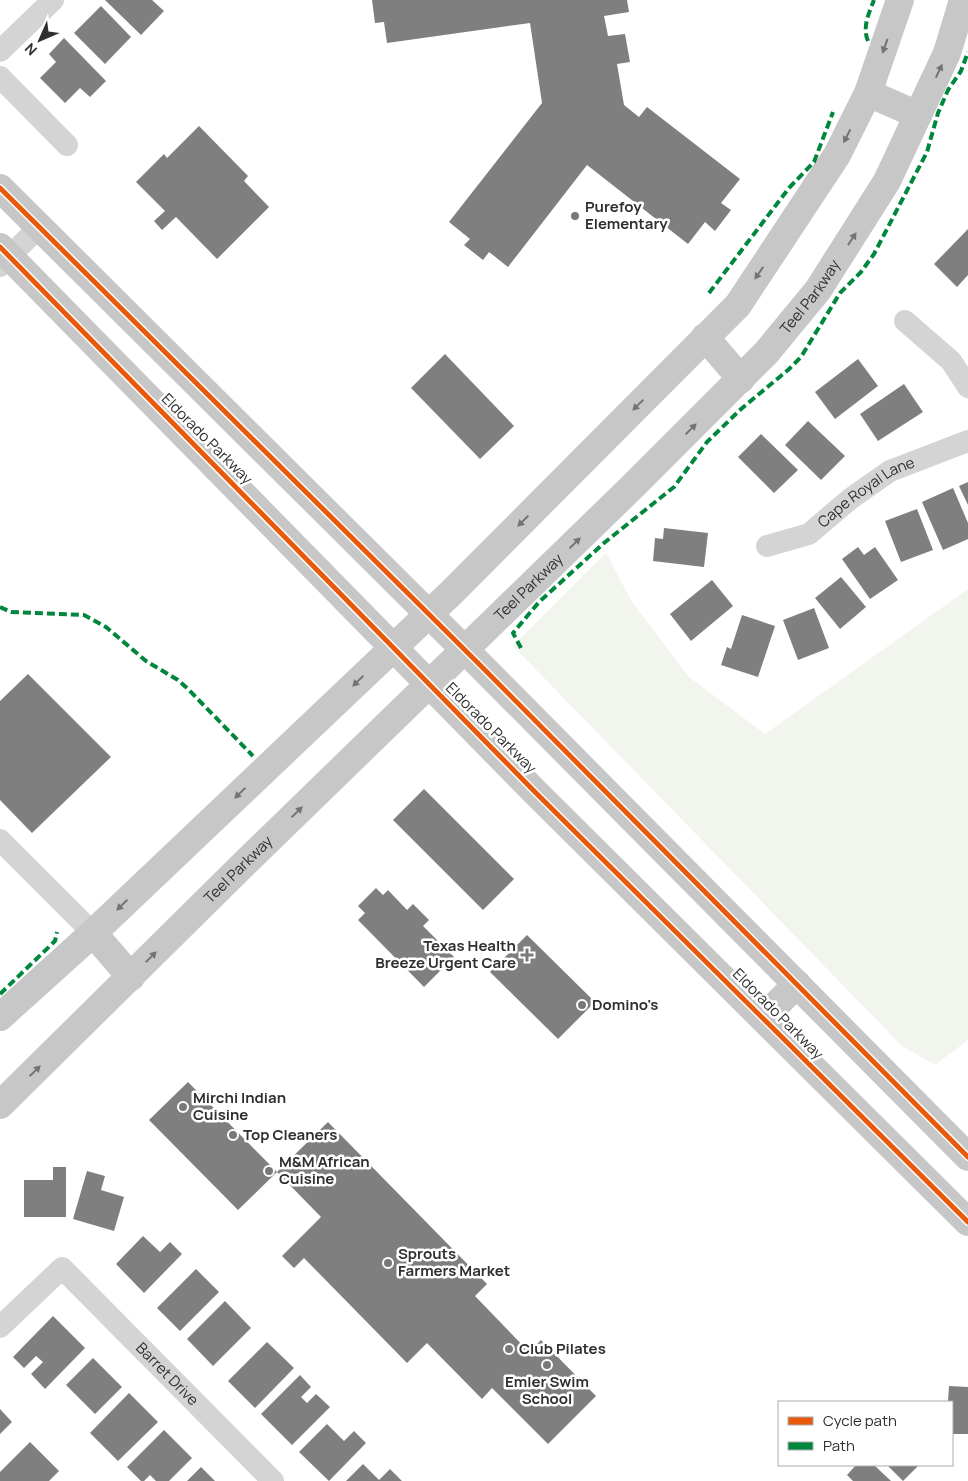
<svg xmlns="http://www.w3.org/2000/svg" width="968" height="1481" font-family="Manrope,sans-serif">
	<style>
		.green { fill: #f2f5ed }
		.building { fill: #7f7f7f }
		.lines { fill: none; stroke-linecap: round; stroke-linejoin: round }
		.minor { stroke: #d4d4d4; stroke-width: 22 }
		.major { stroke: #c7c7c7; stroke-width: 28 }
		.quiet { stroke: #00873e; stroke-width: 4; stroke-dasharray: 8 4; stroke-linecap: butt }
		.cycleway-casing { stroke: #fff; stroke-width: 8 }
		.cycleway { stroke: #e8590c; stroke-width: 5 }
		.oneway { fill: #737373 }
		.poi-dot { fill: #787878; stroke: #fff; stroke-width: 2 }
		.labels { text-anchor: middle; stroke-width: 5; stroke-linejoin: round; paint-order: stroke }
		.poi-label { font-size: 15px; font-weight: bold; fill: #2f2f2f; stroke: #fff; text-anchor: start }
		.street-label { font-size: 15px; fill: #2f2f2f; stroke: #fff }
	</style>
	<rect width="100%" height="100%" fill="#fff"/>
	<polygon class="green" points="606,553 632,602 689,677 765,734 968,589 968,1040 935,1065 902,1046 513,646"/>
	<g class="building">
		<polygon points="105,0 152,0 164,11 141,35"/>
		<polygon points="372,0 627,0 629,12 604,16 608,36 625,34 630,62 617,64 624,105 639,117 647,107 740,179 721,203 731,210 715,231 705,222 688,244 587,165 508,267 489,252 483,260 464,245 470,239 449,222 542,103 530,23 387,43 384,22 375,23"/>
		<polygon points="101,6 131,37 105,64 74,33"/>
		<polygon points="64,38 106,81 90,97 80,88 65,103 40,78 56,62 49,54"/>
		<polygon points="199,126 248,176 244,181 269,207 217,259 176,217 162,230 154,221 165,211 136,182 164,154 167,158"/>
		<polygon points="968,229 968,275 957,287 934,264"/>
		<polygon points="445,354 514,426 480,459 411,388"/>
		<polygon points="858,359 878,386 835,419 815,392"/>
		<polygon points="904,384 923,412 878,441 860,414"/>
		<polygon points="808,421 845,456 821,480 785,445"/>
		<polygon points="761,434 798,470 774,493 738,457"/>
		<polygon points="968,482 968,505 959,486"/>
		<polygon points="953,488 968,523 968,539 943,550 922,502"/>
		<polygon points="917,509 933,550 901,562 885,521"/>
		<polygon points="664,528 708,533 704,567 653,561 655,538 663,539"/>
		<polygon points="858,547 864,555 875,547 898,580 870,599 842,559"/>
		<polygon points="841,577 866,607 840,629 815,598"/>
		<polygon points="712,580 733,606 691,641 670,614"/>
		<polygon points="814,608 829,648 798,660 783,620"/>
		<polygon points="742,615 775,626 758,677 721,665 727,647 731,649"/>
		<polygon points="28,674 111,757 32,833 0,800 0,701"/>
		<polygon points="424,789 514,879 483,910 393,820"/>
		<polygon points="376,888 383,895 388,890 407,910 413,904 429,920 423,926 454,957 424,987 358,920 365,913 358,906"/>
		<polygon points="527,935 595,1002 558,1039 490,972"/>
		<polygon points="188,1082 277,1172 238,1210 149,1120"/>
		<polygon points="328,1122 487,1284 475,1296 529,1352 541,1340 596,1396 548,1444 492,1388 482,1399 427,1343 407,1363 304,1258 294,1268 282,1256 321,1217 277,1172"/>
		<polygon points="53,1167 66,1167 66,1217 24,1217 24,1180 53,1180"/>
		<polygon points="87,1171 105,1176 101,1190 124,1197 114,1231 73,1219"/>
		<polygon points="143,1236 160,1252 170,1242 182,1254 144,1293 116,1264"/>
		<polygon points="196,1269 219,1292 180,1331 157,1308"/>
		<polygon points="225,1301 251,1328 213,1366 187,1339"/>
		<polygon points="53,1316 85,1348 45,1389 31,1374 43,1362 36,1356 24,1368 13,1357"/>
		<polygon points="267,1342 294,1368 255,1408 228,1381"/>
		<polygon points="93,1358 122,1387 95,1414 66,1385"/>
		<polygon points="300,1375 311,1387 301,1397 307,1403 316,1394 330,1407 292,1445 261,1414"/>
		<polygon points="949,1386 968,1387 968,1434 952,1434 952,1402 948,1402"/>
		<polygon points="129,1393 158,1422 118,1461 90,1433"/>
		<polygon points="0,1409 12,1422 0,1434"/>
		<polygon points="327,1424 344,1441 354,1431 366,1443 329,1481 299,1452"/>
		<polygon points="164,1430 192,1458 169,1481 156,1481 150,1475 144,1481 141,1481 127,1467"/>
		<polygon points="30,1442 59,1471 49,1481 0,1481 0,1472"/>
		<polygon points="363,1464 379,1480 390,1469 402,1481 346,1481"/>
		<polygon points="856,1465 874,1465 891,1481 853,1481 847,1475"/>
		<polygon points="887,1465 919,1465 903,1481"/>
		<polygon points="201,1467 215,1481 187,1481"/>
	</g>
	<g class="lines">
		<g class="minor">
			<polyline points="0,51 53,0"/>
			<polyline points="0,77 67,145"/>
			<polyline points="0,266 39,227"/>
			<polyline points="905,321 951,361 968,387"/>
			<path id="s1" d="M767,546L809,534L850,499L890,471L968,441"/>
			<polyline points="0,840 93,933"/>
			<path id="s2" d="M0,1327L62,1268L273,1481"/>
		</g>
		<g class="major">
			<polyline points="868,93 918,115"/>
			<polyline points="0,188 480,665 968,1157"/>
			<polyline points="0,247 535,792 968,1222"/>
			<polyline points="705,337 741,379"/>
			<polyline points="93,933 131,977"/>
			<polyline points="0,1017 93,933 451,593 738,305 837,155 868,93 900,0"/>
			<polyline points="764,1017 797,984"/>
			<path id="s3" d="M0,1105L248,860L632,487L766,353L818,290L887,181L947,53L963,0"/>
		</g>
		<g class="quiet">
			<path d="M868,41C862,27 869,13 874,0"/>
			<polyline points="709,293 789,188 814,162 833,112"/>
			<polyline points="0,607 11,612 84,615 106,627 146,661 178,680 188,689 253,756"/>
			<polyline points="521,648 513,633 539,602 604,543 674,487 707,442 741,409 788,370 801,357 840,293 861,272 874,254 927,152 938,113 948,90 961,71 968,52"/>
			<polyline points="0,994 55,941 57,932"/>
		</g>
		<defs>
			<g id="cycleway">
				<polyline points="0,188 480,665 968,1157"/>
				<polyline points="0,247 535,792 968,1222"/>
			</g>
		</defs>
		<use href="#cycleway" class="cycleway-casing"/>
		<use href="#cycleway" class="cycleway"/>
	</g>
	<defs><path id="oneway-solid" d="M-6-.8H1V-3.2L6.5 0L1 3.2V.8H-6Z" transform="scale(1.25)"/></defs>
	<g class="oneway">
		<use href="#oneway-solid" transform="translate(885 46) rotate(110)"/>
		<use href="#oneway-solid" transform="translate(939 71) rotate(-65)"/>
		<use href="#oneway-solid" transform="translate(847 136) rotate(117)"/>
		<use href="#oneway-solid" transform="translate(852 239) rotate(-57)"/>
		<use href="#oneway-solid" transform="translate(759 273) rotate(124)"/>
		<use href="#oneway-solid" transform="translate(638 405) rotate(135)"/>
		<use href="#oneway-solid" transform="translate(691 429) rotate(-45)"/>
		<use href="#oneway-solid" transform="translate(523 521) rotate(135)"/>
		<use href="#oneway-solid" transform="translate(575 543) rotate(-44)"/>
		<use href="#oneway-solid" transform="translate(358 681) rotate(136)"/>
		<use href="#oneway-solid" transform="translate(240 793) rotate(136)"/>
		<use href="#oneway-solid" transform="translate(297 812) rotate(-44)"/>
		<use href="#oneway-solid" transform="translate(122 905) rotate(136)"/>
		<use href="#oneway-solid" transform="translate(151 957) rotate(-45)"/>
		<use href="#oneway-solid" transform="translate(35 1071) rotate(-44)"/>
	</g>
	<g class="poi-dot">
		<circle cx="575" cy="216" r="5"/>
		<path d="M524.5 947.5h5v5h5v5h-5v5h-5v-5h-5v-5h5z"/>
		<circle cx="582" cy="1005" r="5"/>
		<circle cx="183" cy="1107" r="5"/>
		<circle cx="233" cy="1135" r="5"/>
		<circle cx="269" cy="1171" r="5"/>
		<circle cx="388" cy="1263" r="5"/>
		<circle cx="509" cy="1349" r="5"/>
		<circle cx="547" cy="1365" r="5"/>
	</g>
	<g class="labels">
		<g class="poi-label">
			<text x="585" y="212">Purefoy<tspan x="585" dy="17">Elementary</tspan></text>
			<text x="516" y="951" text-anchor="end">Texas Health<tspan x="516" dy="17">Breeze Urgent Care</tspan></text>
			<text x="592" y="1010">Domino's</text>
			<text x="193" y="1103">Mirchi Indian<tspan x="193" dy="17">Cuisine</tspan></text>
			<text x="243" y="1140">Top Cleaners</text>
			<text x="279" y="1167">M&amp;M African<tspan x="279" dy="17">Cuisine</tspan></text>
			<text x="398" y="1259">Sprouts<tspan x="398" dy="17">Farmers Market</tspan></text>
			<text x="519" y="1354">Club Pilates</text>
			<text x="547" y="1387" text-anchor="middle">Emler Swim<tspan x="547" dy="17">School</tspan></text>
		</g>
		<g class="street-label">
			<text dy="5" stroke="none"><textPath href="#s3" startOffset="1145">Teel Parkway</textPath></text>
			<text transform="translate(207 439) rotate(45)" y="5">Eldorado Parkway</text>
			<text dy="5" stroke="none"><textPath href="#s1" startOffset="115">Cape Royal Lane</textPath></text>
			<text dy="5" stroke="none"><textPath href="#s3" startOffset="740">Teel Parkway</textPath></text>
			<text transform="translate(491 728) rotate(45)" y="5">Eldorado Parkway</text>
			<text dy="5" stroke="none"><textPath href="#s3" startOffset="335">Teel Parkway</textPath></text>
			<text transform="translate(778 1014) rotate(45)" y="5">Eldorado Parkway</text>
			<text dy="5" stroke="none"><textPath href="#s2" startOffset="235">Barret Drive</textPath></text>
		</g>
	</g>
	<rect x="778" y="1401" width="175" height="65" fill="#ffffff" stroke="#acacac"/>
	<rect x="788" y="1417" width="25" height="8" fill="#e8590c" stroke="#acacac"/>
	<text x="823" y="1426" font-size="15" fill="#2f2f2f">Cycle path</text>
	<rect x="788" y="1442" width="25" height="8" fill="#00873e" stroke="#acacac"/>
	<text x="823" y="1451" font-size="15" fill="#2f2f2f">Path</text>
	<g transform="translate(40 40) rotate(225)" stroke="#ffffff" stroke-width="4" paint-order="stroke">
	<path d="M0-4L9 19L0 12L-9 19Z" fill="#2f2f2f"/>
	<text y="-8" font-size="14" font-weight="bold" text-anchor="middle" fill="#2f2f2f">N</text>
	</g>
</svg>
